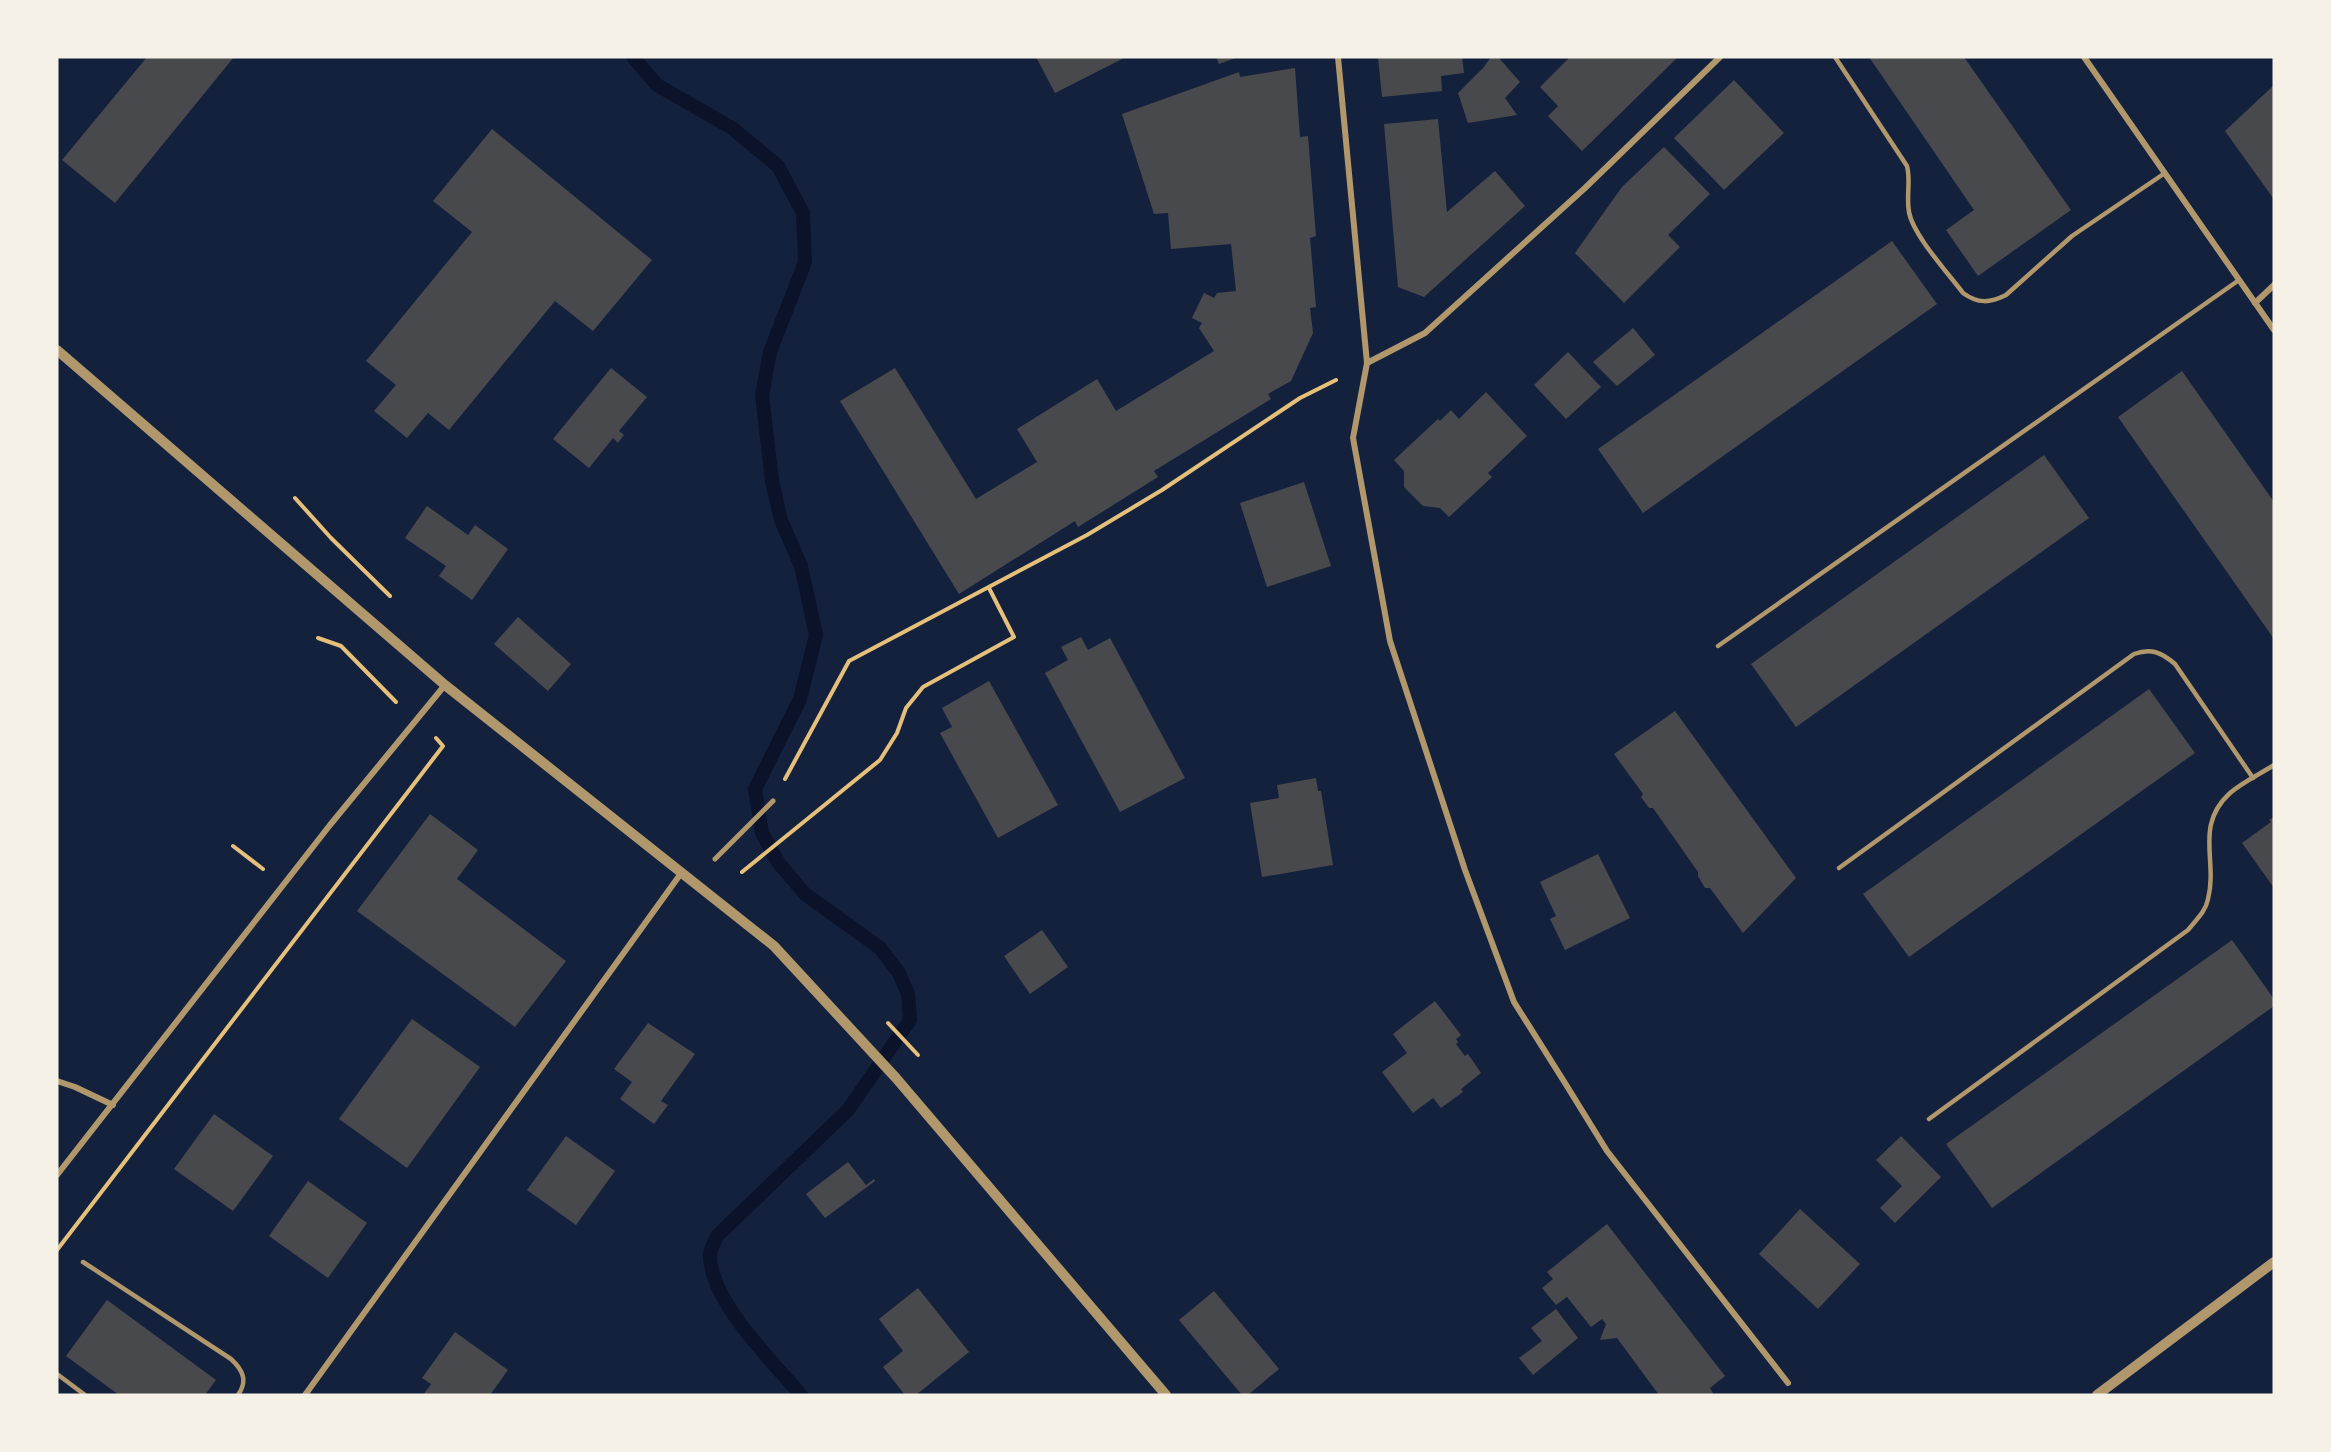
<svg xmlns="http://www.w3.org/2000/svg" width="2331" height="1452" font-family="'Golos Text',sans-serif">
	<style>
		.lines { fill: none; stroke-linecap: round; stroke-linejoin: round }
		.stream { stroke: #0b132b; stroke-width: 14 }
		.building { fill: #48494c }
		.path { stroke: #e5c07b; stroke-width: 4 }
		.service { stroke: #b1986c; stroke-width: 4.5 }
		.pedestrian { stroke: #b1986c; stroke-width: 5 }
		.minor { stroke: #b1986c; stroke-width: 6 }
		.tertiary { stroke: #b1986c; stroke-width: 10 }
	</style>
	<rect width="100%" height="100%" fill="#14213d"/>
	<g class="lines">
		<path class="stream" d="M633,57L657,85L732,128L778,166L803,213L805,262L770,352L762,395L772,481L781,520L801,566L816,635L800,699L755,789L762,833L778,862L805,894L880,948L899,973L908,994L910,1020L848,1110L717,1236C715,1241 711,1248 710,1253C708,1299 772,1361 801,1395"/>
	</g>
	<g class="building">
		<polygon points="147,57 234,57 115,203 62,160"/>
		<polygon points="1036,57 1126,57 1055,93"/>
		<polygon points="1216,57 1238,57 1219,64"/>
		<polygon points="1378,57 1462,57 1464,73 1441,76 1442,91 1382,97"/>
		<polygon points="1491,57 1498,57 1520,82 1505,98 1517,115 1468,123 1458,93 1483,68"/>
		<polygon points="1570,57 1678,57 1582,151 1548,116 1558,106 1540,87"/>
		<polygon points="1869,57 1964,57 2071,210 1978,276 1946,230 1974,210"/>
		<polygon points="1295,68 1300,137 1308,136 1316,236 1310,238 1316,307 1310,308 1313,333 1291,381 1268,394 1271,399 1154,471 1158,477 1078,527 1075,521 959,594 840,401 895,368 976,499 1037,462 1017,429 1097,379 1116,411 1214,351 1199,328 1202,323 1192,318 1204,293 1214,298 1217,293 1236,291 1231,244 1171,249 1168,213 1154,214 1122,114 1239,72 1240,77"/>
		<polygon points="1734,80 1784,133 1724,190 1674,138"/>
		<polygon points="2274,85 2274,196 2273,198 2225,131"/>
		<polygon points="1438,119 1447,212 1495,171 1525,206 1424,297 1398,287 1384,124"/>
		<polygon points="492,129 652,260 593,331 555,301 449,430 428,413 407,438 374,411 396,385 366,361 472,232 433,201"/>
		<polygon points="1664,147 1710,194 1668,235 1680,247 1624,303 1575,253 1622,187"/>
		<polygon points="1892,241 1937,304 1643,513 1598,449"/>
		<polygon points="1633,328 1655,355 1617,386 1593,362"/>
		<polygon points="1568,352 1601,387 1566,419 1534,385"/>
		<polygon points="611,368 647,397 619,431 624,435 618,443 613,438 589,468 553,439"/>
		<polygon points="2182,371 2274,502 2274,639 2118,417"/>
		<polygon points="1486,392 1527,436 1488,473 1492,477 1449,517 1440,508 1423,506 1404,487 1404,471 1394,460 1438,419 1440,421 1451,410 1459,419"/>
		<polygon points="2044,455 2089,518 1796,727 1751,664"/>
		<polygon points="1304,482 1331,566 1267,587 1240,503"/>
		<polygon points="427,506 468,535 475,525 508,549 472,600 439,576 446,566 405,538"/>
		<polygon points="518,617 571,664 548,691 494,644"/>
		<polygon points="1081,637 1088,650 1110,638 1185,778 1120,812 1045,673 1068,660 1061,647"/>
		<polygon points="989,681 1058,805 998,838 940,733 952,727 942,708"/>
		<polygon points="2149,689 2195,753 1909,957 1863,894"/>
		<polygon points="1675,711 1796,878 1743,933 1710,888 1705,888 1698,876 1698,872 1653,808 1649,808 1641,797 1643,794 1614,754"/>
		<polygon points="1316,778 1318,791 1321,791 1333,865 1262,877 1250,803 1279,798 1277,785"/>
		<polygon points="430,814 478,850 457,879 566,961 515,1027 357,911"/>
		<polygon points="2274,817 2274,888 2242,843 2271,822 2269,820"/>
		<polygon points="1598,854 1630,918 1565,950 1550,919 1556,916 1540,882"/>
		<polygon points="1042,930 1068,967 1030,994 1004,956"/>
		<polygon points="2232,940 2274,999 2274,1006 1992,1208 1946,1144"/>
		<polygon points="1435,1001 1461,1035 1456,1039 1458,1042 1456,1044 1465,1056 1468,1054 1481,1073 1461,1089 1463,1092 1441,1108 1433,1098 1413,1113 1382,1072 1407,1053 1393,1034"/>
		<polygon points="412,1019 480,1067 407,1168 339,1119"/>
		<polygon points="648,1023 695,1054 661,1101 668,1105 654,1124 620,1099 632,1082 614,1069"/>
		<polygon points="214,1114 273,1156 233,1211 174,1169"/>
		<polygon points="566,1136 615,1171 576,1225 527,1190"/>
		<polygon points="1901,1136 1941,1177 1895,1223 1880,1208 1902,1186 1876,1160"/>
		<polygon points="848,1162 866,1185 874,1179 875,1181 825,1218 806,1194"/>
		<polygon points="308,1181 367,1223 328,1278 269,1236"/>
		<polygon points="1800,1209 1860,1264 1818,1309 1759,1254"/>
		<polygon points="1607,1224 1725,1376 1710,1388 1714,1395 1659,1395 1617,1338 1600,1340 1606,1324 1602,1319 1591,1327 1567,1297 1556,1305 1542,1288 1553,1279 1547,1272"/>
		<polygon points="918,1288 969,1352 916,1395 905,1395 883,1367 903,1351 879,1319"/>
		<polygon points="1214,1291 1279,1369 1248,1395 1242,1395 1179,1320"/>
		<polygon points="107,1300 216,1380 205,1395 119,1395 66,1356"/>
		<polygon points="1556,1309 1578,1338 1533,1375 1519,1358 1542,1341 1531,1328"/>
		<polygon points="455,1332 508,1370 490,1395 423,1395 431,1384 422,1378"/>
	</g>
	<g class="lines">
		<g class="path">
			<polyline points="295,498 331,538 390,596"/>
			<polyline points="318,638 341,646 396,702"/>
			<polyline points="785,779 849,661 1087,535 1162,490 1300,398 1336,380"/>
			<polyline points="233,846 263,869"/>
			<polyline points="742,872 880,760 897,733 906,708 923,687 1014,637 989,588"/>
			<polyline points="888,1023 918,1055"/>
			<polyline points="57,1250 443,746 436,738"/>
		</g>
		<g class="service">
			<path d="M1835,57L1907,166C1911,181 1906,196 1909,212C1913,235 1948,273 1963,293C1978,304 1990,303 2006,295L2072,236L2165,173"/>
			<polyline points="1718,646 2239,280"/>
			<path d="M1839,868L2134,654C2151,648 2161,652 2175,664L2253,778"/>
			<path d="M1929,1119L2188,930C2196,920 2206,911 2208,899C2218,860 2194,826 2230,793C2243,782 2260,774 2274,765"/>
			<path d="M83,1262L231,1359C243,1370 248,1381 238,1395"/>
			<polyline points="57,1374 85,1395"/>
		</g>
		<polyline class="pedestrian" points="715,859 773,801"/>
		<g class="minor">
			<polyline points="1338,57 1367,363 1353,438 1390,641 1465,870 1514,1002 1565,1083 1607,1151 1788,1383"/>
			<polyline points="2084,57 2274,330"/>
			<polyline points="2255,303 2274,285"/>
			<polyline points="1367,363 1425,333 1585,188 1720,57"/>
			<polyline points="57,1081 75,1087 113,1105"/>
			<polyline points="57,1175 330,825 445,685"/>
			<polyline points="305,1395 682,872"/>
		</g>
		<g class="tertiary">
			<polyline points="57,350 445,685 774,946 896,1078 1166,1395"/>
			<polyline points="2097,1395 2274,1262"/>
		</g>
	</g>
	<rect width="2331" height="1452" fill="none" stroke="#f6f1e7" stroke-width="117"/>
</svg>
